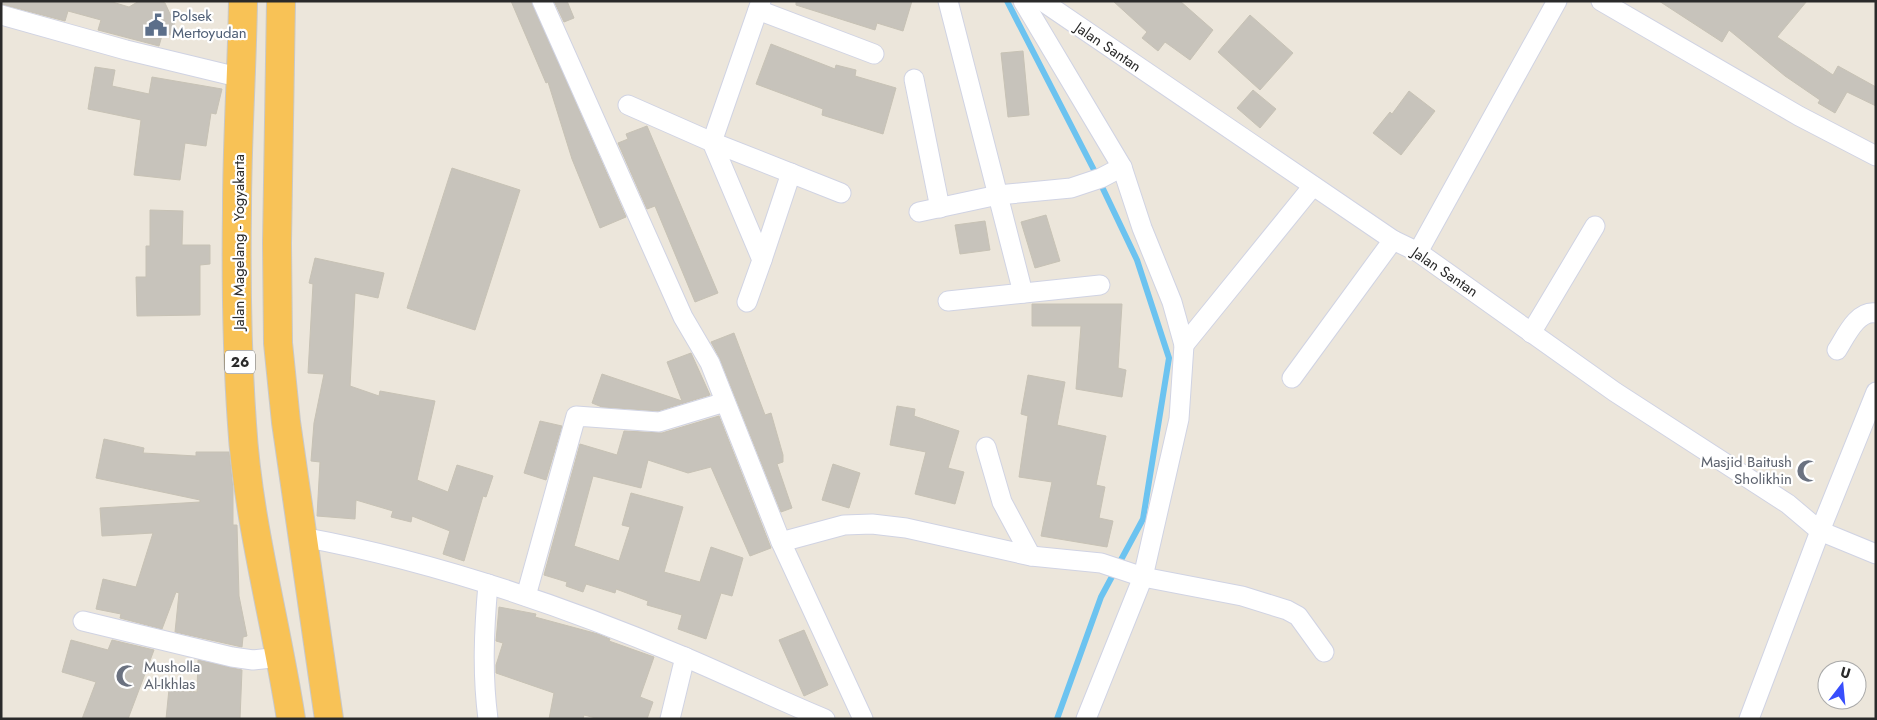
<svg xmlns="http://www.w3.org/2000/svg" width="1877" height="720" font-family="Jost,sans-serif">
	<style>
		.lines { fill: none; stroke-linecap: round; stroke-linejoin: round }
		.stream { stroke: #6cc3f0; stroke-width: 6 }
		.building { fill: #c7c3bb; stroke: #c7c2b5 }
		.minor-casing { stroke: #d0d3e3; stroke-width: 21 }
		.trunk-casing { stroke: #c8c8c8; stroke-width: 30 }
		.minor { stroke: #fff; stroke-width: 19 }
		.trunk { stroke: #f8c256; stroke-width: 28 }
		.labels { text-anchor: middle; stroke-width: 4.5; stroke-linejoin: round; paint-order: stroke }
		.shield { fill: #fff; stroke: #6a6a6a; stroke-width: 1 }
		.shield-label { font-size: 14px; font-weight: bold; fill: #2a2a2a }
		.service-label { font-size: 15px; fill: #4e5e75; stroke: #fff; text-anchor: start }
		.street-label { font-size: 15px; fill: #2a2a2a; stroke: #fff }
		.worship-label { font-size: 15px; fill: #5b616d; stroke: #fff; text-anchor: end }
	</style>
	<rect width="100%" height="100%" fill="#ece6db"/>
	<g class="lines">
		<polyline class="stream" points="1007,1 1094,170 1137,260 1169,358 1143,519 1101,597 1057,719"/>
	</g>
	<g class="building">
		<polygon points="1,1 109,1 129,7 139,1 159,1 165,3 171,16 176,18 171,35 163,32 159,46 98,30 101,20 68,11 65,21 1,4"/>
		<polygon points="511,1 531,1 626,217 600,228 572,159 548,82 546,83"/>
		<polygon points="554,1 567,1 574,18 564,22"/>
		<polygon points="796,1 912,1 903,31 877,23 875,30 796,5"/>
		<polygon points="1113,1 1180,1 1213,30 1190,60 1165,42 1158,51 1142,38 1147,32"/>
		<polygon points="1659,1 1807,1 1777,37 1833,75 1838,66 1876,87 1876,106 1847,92 1835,113 1818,103 1820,100 1785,76 1729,30 1722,42"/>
		<polygon points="1250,15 1293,53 1260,90 1218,52"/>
		<polygon points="771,44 835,69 836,65 856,70 855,76 896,88 883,134 822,115 823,109 756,84"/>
		<polygon points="1023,51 1029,115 1008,117 1001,53"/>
		<polygon points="95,67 115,70 112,86 149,94 152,77 222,89 216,114 211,113 206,146 185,143 180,180 134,175 141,120 88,109"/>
		<polygon points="1253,90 1276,109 1260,128 1237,108"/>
		<polygon points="1409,91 1435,111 1401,155 1373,133 1390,112 1392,114"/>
		<polygon points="647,126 718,293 695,302 655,206 647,209 618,143 628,139 626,134"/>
		<polygon points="452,168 520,190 475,330 407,308"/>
		<polygon points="150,210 183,211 182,245 210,245 210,264 200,265 200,315 137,316 136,277 146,277 146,246 150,246"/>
		<polygon points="1046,215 1060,261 1035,268 1021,222"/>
		<polygon points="985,221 990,250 960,254 955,225"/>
		<polygon points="315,258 384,273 378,298 355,293 350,386 379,396 380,391 435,401 417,480 448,492 457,465 493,476 486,497 483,496 464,561 443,554 450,531 412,516 411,522 391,517 393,511 356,500 355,519 317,516 320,462 311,461 314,423 324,374 308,373 313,284 309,283"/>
		<polygon points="1032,304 1122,304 1118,368 1126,370 1122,397 1076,389 1081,326 1032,326"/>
		<polygon points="734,333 765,415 771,413 783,455 783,462 777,464 792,508 781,512 720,359 711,342"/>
		<polygon points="691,353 710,395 658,411 602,407 592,403 602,374 682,401 667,362"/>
		<polygon points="1028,375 1065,382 1057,425 1106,436 1096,485 1105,487 1099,518 1113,521 1107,547 1041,536 1052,482 1019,477 1028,416 1021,414"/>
		<polygon points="897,406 915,409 914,416 959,431 948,468 964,472 955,504 915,494 926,452 890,445"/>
		<polygon points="719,416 771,548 750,556 711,467 688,473 648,460 641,488 593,476 574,546 619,561 630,527 622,525 631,493 683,507 664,572 700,582 711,547 743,558 732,596 721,593 706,639 678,629 682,615 647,605 648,601 616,589 615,593 586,584 583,592 566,586 567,582 544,575 580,444 617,455 624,431 662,433"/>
		<polygon points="540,421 562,426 546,480 524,473"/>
		<polygon points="104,439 144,448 143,453 196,456 196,452 229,452 233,489 233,525 237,525 239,596 247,636 243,637 242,647 175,632 179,593 176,592 162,629 120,618 121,614 96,609 103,579 136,587 153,533 102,536 100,508 200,502 200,500 96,478"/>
		<polygon points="833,464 860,473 849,508 822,500"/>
		<polygon points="499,607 536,614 535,617 598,634 610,639 609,641 654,657 640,697 653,702 647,719 600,719 584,715 583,719 549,719 554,693 496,673 496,665 503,643 496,641"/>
		<polygon points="804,630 828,685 804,696 779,640"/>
		<polygon points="71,640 108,650 112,640 154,650 128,719 82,719 96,682 62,672"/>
		<polygon points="198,660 242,670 240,719 166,719 169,689 197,692"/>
	</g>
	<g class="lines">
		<defs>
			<g id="minor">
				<polyline points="542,1 683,317 710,363 781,542 863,719"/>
				<polyline points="948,1 1023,293"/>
				<polyline points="1023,1 1122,167 1142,228 1172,302 1184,345 1179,419 1143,577 1086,719"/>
				<polyline points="1042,1 1393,240 1418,252 1615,392 1788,504 1820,531 1876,554"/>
				<polyline points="1601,1 1799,116 1876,156"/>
				<polyline points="758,10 874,54"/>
				<polyline points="1,15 126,50 242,78"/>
				<polyline points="914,79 940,208"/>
				<polyline points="628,105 712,142 841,193"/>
				<polyline points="919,212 998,195 1071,188 1101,178 1122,167"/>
				<polyline points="1418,252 1557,1"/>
				<polyline points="762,260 791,173"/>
				<polyline points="948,301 1100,285"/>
				<polyline points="747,302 762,260 712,142 761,1"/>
				<polyline points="1531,333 1595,226"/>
				<polyline points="1184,345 1313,186"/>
				<path d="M1837,350C1846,336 1857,310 1876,313"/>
				<polyline points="1292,378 1393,240"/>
				<polyline points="986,447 1002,502 1031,556"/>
				<path d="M302,537C433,561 559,604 682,656C730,676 776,699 825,719"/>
				<polyline points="781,542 844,525 872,524 906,528 1031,556 1101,563 1143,577 1242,596 1287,610 1298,616 1324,652"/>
				<polyline points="526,596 576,416 659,422 725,402"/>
				<polyline points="83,621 232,657 253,660 281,657"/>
				<path d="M488,719C482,673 484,630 488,584"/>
				<polyline points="670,719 685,657"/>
				<polyline points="1749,719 1820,531 1876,392"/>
			</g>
			<g id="trunk">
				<path d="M243,1C242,71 237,140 237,209C236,281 237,353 242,424C248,523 276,621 291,719"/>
				<polyline points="281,1 277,243 278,343 286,422 329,719"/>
			</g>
		</defs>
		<use href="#minor" class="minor-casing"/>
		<use href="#trunk" class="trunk-casing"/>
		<use href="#minor" class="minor"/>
		<use href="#trunk" class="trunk"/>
	</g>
	<defs>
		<symbol id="civic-bare" viewBox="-9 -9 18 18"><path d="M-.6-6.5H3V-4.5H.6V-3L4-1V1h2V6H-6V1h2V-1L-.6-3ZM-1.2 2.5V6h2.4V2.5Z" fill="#5c6f8a" stroke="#fff" stroke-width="2.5" paint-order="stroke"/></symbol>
		<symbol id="mosque-bare" viewBox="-9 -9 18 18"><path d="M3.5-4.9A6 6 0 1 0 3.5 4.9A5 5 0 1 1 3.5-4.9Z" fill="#6b7280" stroke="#fff" stroke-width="2.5" paint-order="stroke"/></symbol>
	</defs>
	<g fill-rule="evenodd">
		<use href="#civic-bare" x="140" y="9" width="32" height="32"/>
		<use href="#mosque-bare" x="1792" y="455" width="32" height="32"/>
		<use href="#mosque-bare" x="111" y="660" width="32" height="32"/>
	</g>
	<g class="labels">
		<rect class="shield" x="225" y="350.5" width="30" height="23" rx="4"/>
		<g class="shield-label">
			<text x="240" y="367">26</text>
		</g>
		<g class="service-label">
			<text x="172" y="21">Polsek<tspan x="172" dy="17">Mertoyudan</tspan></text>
		</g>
		<g class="street-label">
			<text transform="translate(1108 47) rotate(34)" y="5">Jalan Santan</text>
			<text transform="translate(239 242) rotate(-90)" y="5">Jalan Magelang - Yogyakarta</text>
			<text transform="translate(1445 272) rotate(34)" y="5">Jalan Santan</text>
		</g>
		<g class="worship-label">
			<text x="1792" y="467">Masjid Baitush<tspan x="1792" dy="17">Sholikhin</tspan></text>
			<text x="144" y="672" text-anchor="start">Musholla<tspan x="144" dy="17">Al-Ikhlas</tspan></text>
		</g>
	</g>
	<rect width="1877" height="720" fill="none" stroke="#2a2a2a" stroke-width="5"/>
	<g transform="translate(1842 685) rotate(16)"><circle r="24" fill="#ffffff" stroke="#aaaaaa"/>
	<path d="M0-4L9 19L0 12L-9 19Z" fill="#384efc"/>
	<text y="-8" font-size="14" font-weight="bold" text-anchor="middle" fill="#2a2a2a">U</text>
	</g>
</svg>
